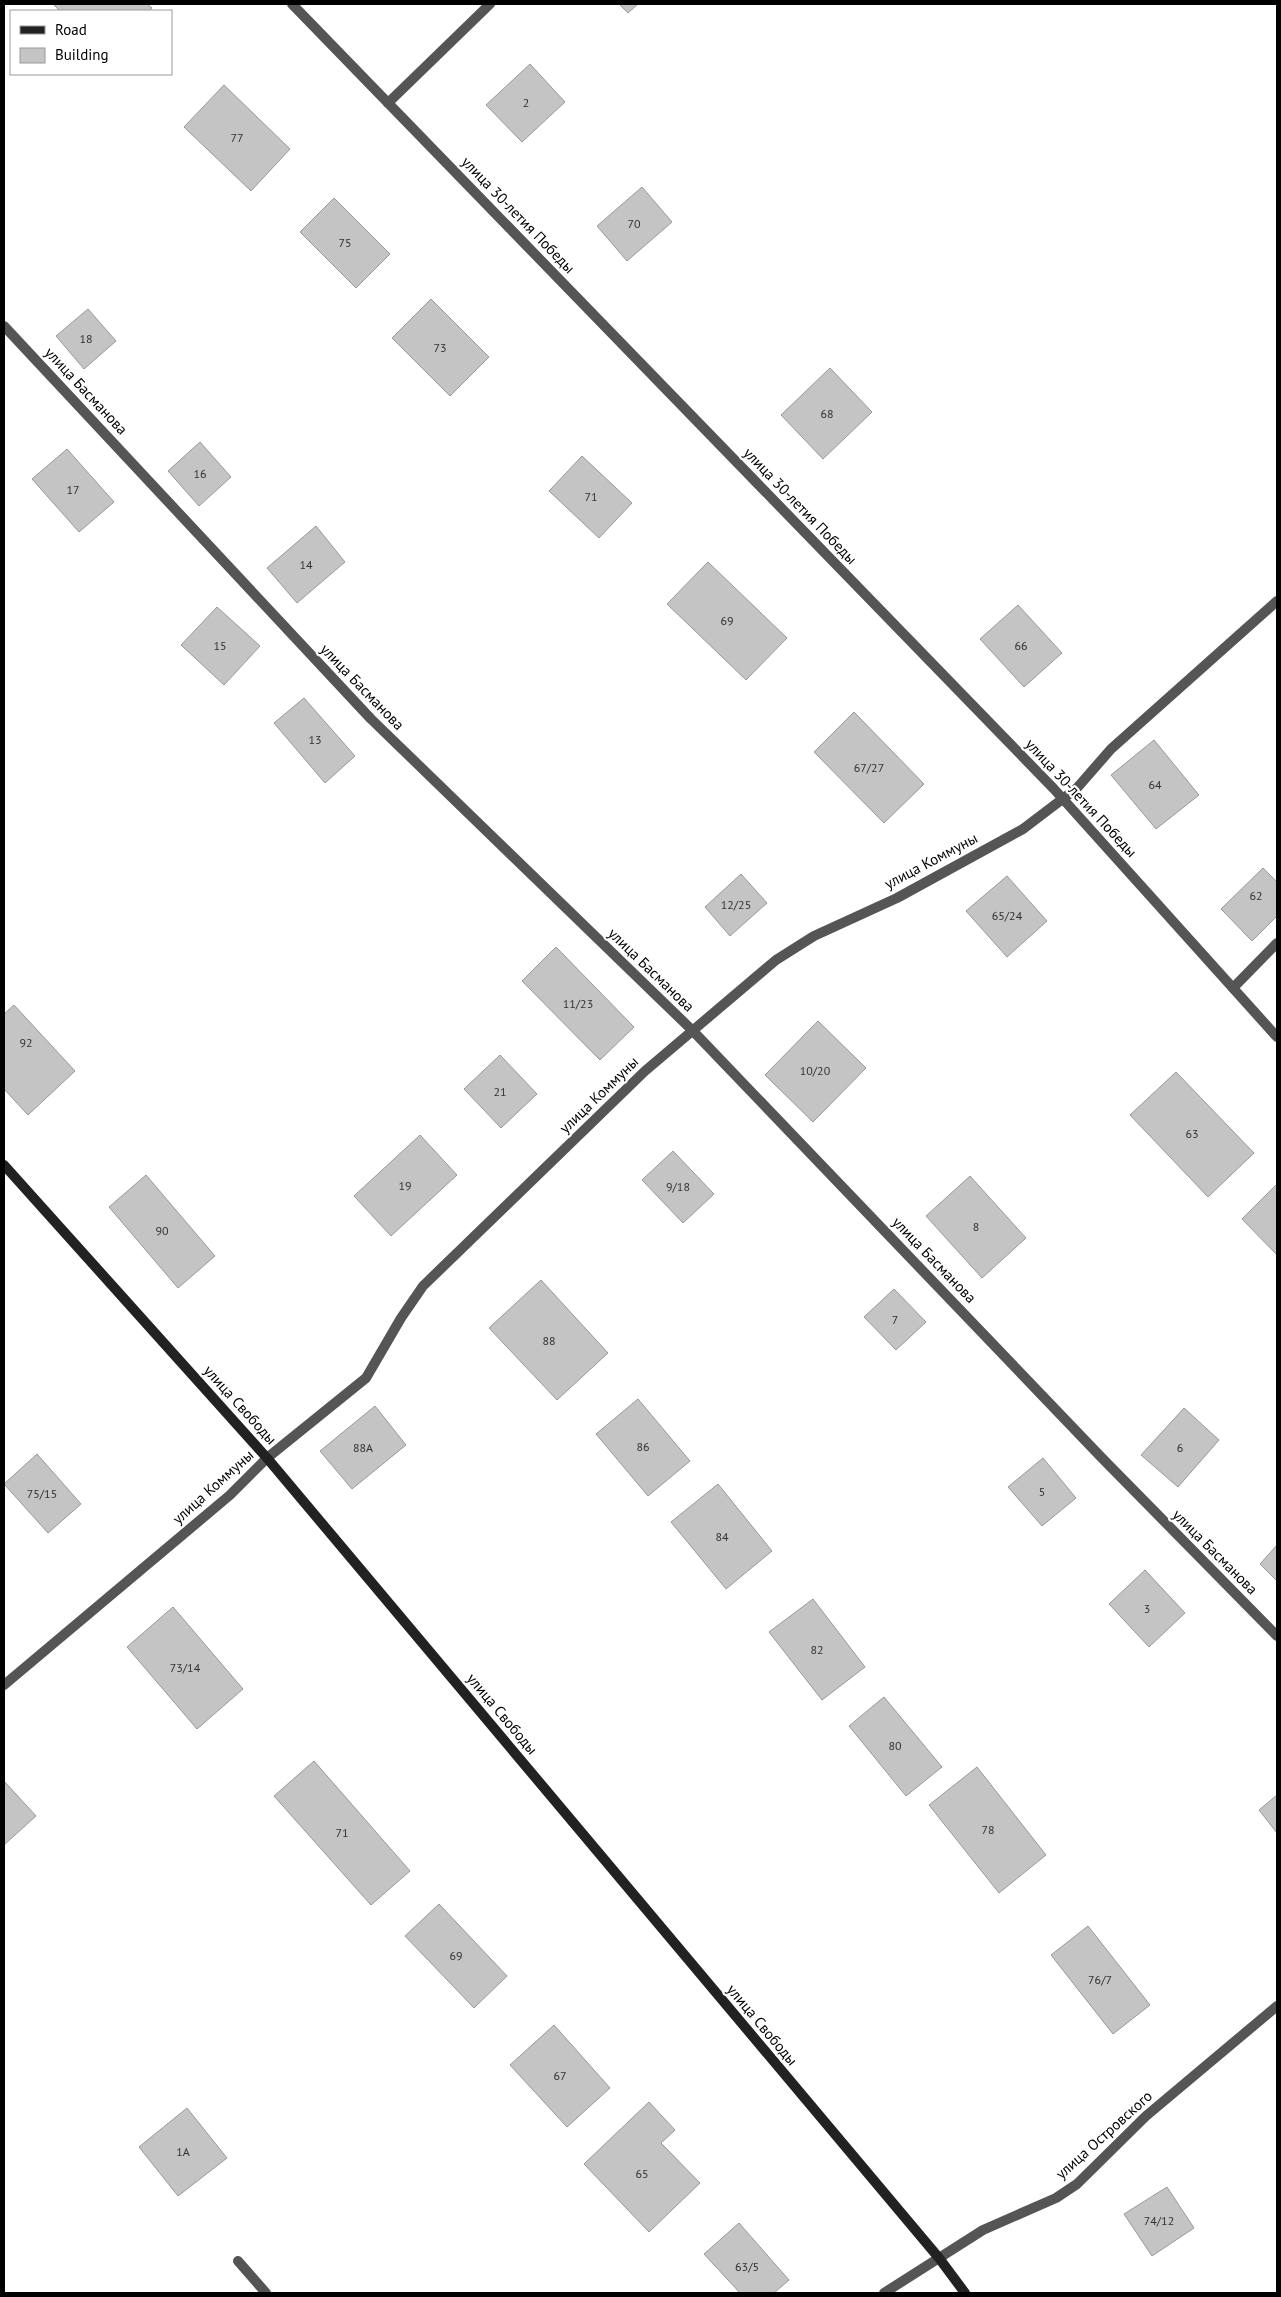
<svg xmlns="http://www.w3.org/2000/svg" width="1281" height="2297" font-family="'PT Sans',sans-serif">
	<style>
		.building { fill: #c4c4c4; stroke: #999 }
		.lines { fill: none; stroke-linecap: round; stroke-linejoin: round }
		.lane { stroke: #555; stroke-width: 10 }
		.street { stroke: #555; stroke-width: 10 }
		.secondary { stroke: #222; stroke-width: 10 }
		.labels { text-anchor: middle; stroke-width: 4.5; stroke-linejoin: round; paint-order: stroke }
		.number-label { font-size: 12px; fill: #313131 }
		.street-label { font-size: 15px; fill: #000; stroke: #fff }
	</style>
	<rect width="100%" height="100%" fill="#fff"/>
	<g class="building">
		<polygon points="53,4 147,4 152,8 149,11 60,11"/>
		<polygon points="619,4 638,4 628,13"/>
		<polygon points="530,64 565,102 522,142 486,105"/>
		<polygon points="224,85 290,149 251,191 184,127"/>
		<polygon points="642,187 672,222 627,261 597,226"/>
		<polygon points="334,198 390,254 356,288 300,232"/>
		<polygon points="431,299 489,357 450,396 392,338"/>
		<polygon points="88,309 116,341 84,369 56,336"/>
		<polygon points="830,368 872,412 823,459 781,415"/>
		<polygon points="200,442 231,477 199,506 168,471"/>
		<polygon points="67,449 114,502 79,532 32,479"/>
		<polygon points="582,456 632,503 599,538 549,491"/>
		<polygon points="316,526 345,562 297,603 267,568"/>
		<polygon points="708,562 787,638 746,680 667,604"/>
		<polygon points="1018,605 1062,653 1024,687 980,639"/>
		<polygon points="217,607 260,646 224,685 181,645"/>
		<polygon points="304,698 355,756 325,783 274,723"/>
		<polygon points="854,712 924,784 884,823 814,752"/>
		<polygon points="1154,740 1199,795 1156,829 1111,775"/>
		<polygon points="1263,868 1277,882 1277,916 1252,941 1221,909"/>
		<polygon points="741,874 767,903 730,936 705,907"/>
		<polygon points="1007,876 1047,921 1007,957 966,911"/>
		<polygon points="556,947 634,1027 600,1060 522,981"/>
		<polygon points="14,1005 75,1071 28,1115 4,1089 4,1014"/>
		<polygon points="818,1021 866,1068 813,1122 765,1075"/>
		<polygon points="500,1055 537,1094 501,1128 464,1089"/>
		<polygon points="1176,1072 1254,1153 1208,1197 1130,1115"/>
		<polygon points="420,1135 457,1175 391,1236 354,1196"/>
		<polygon points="673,1151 714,1194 683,1223 642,1180"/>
		<polygon points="146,1175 215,1256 178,1288 109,1207"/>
		<polygon points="970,1176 1026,1238 982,1278 926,1216"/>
		<polygon points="1277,1184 1277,1255 1242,1219"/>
		<polygon points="541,1280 608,1353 557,1400 489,1328"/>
		<polygon points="894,1289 926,1322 896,1350 864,1317"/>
		<polygon points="638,1399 690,1461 648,1496 596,1434"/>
		<polygon points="375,1406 406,1445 352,1489 320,1451"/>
		<polygon points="1184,1408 1219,1440 1178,1487 1141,1455"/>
		<polygon points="37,1454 81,1504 48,1533 4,1484"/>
		<polygon points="1043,1458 1076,1498 1042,1526 1008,1487"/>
		<polygon points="718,1484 772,1551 726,1589 671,1522"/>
		<polygon points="1277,1545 1277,1581 1260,1564"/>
		<polygon points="1145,1570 1185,1613 1149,1647 1109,1604"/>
		<polygon points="813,1599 865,1667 822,1700 769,1632"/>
		<polygon points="173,1607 243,1689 197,1729 127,1647"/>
		<polygon points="884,1697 942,1767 906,1796 849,1726"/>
		<polygon points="314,1761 410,1871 371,1905 274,1796"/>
		<polygon points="977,1767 1046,1855 999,1893 929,1805"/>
		<polygon points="4,1781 36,1816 4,1845"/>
		<polygon points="1277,1795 1277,1833 1259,1810"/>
		<polygon points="439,1904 507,1976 474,2008 405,1936"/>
		<polygon points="1088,1926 1150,2005 1113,2034 1051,1955"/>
		<polygon points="554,2025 610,2088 567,2127 510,2065"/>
		<polygon points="649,2102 675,2130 661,2143 700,2183 649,2232 584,2164"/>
		<polygon points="187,2108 227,2158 178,2196 139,2147"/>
		<polygon points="1167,2187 1194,2228 1152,2256 1124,2214"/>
		<polygon points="739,2223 789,2280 774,2293 740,2293 704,2254"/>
	</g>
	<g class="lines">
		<g class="lane">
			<polyline points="1233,988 1277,943"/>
			<polyline points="238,2261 266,2293"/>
		</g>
		<g class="street">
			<polyline points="292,4 1054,789 1277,1037"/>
			<polyline points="388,103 490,4"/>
			<polyline points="4,326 371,719 693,1031 1101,1457 1277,1636"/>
			<polyline points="4,1685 230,1495 267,1458 366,1378 401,1318 423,1286 645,1071 776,960 814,936 897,898 1023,829 1077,788 1111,749 1277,601"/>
			<polyline points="884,2293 983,2230 1056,2198 1077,2184 1146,2116 1277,2006"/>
		</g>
		<polyline class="secondary" points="4,1165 267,1458 939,2258 965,2293"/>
	</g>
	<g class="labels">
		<g class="number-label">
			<text x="526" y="107">2</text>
			<text x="237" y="142">77</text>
			<text x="634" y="228">70</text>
			<text x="345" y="247">75</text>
			<text x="86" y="343">18</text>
			<text x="440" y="352">73</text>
			<text x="827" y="418">68</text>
			<text x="200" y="478">16</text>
			<text x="73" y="494">17</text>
			<text x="591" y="501">71</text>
			<text x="306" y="569">14</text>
			<text x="727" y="625">69</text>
			<text x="220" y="650">15</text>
			<text x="1021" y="650">66</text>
			<text x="315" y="744">13</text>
			<text x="869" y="772">67/27</text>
			<text x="1155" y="789">64</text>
			<text x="1256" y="900">62</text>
			<text x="736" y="909">12/25</text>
			<text x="1007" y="920">65/24</text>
			<text x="578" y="1008">11/23</text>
			<text x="26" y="1047">92</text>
			<text x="815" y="1075">10/20</text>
			<text x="500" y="1096">21</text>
			<text x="1192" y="1138">63</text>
			<text x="405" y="1190">19</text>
			<text x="678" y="1191">9/18</text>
			<text x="976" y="1231">8</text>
			<text x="162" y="1235">90</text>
			<text x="895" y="1324">7</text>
			<text x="549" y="1345">88</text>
			<text x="643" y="1451">86</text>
			<text x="363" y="1452">88А</text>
			<text x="1180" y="1452">6</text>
			<text x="1042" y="1496">5</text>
			<text x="42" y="1498">75/15</text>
			<text x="722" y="1541">84</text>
			<text x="1147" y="1613">3</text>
			<text x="817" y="1654">82</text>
			<text x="185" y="1672">73/14</text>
			<text x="895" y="1750">80</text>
			<text x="988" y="1834">78</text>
			<text x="342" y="1837">71</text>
			<text x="456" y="1960">69</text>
			<text x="1100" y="1984">76/7</text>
			<text x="560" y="2080">67</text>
			<text x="183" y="2156">1А</text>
			<text x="642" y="2178">65</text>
			<text x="1159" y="2225">74/12</text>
			<text x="747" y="2271">63/5</text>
		</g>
		<g class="street-label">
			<text transform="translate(518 215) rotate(46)" y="5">улица 30-летия Победы</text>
			<text transform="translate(86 391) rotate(47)" y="5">улица Басманова</text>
			<text transform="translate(800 506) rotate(46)" y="5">улица 30-летия Победы</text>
			<text transform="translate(362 687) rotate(46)" y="5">улица Басманова</text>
			<text transform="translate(1081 798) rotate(47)" y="5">улица 30-летия Победы</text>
			<text transform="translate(931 861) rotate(-28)" y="5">улица Коммуны</text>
			<text transform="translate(651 970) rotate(44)" y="5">улица Басманова</text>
			<text transform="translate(599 1095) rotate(-44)" y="5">улица Коммуны</text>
			<text transform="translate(934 1260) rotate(46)" y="5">улица Басманова</text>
			<text transform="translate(240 1405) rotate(48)" y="5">улица Свободы</text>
			<text transform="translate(213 1487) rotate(-42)" y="5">улица Коммуны</text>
			<text transform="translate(1215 1552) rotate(45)" y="5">улица Басманова</text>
			<text transform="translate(502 1714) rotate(50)" y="5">улица Свободы</text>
			<text transform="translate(762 2025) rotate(50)" y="5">улица Свободы</text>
			<text transform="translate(1104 2135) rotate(-42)" y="5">улица Островского</text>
		</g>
	</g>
	<rect width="1281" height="2297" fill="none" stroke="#000000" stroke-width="10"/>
	<rect x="10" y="10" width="162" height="65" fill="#ffffff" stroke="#999999"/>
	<rect x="20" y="26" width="25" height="8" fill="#222222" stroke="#999999"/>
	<text x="55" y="35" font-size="15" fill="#000000">Road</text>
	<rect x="20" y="48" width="25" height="15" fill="#c4c4c4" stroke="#999999"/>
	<text x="55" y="60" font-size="15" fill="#000000">Building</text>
</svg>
